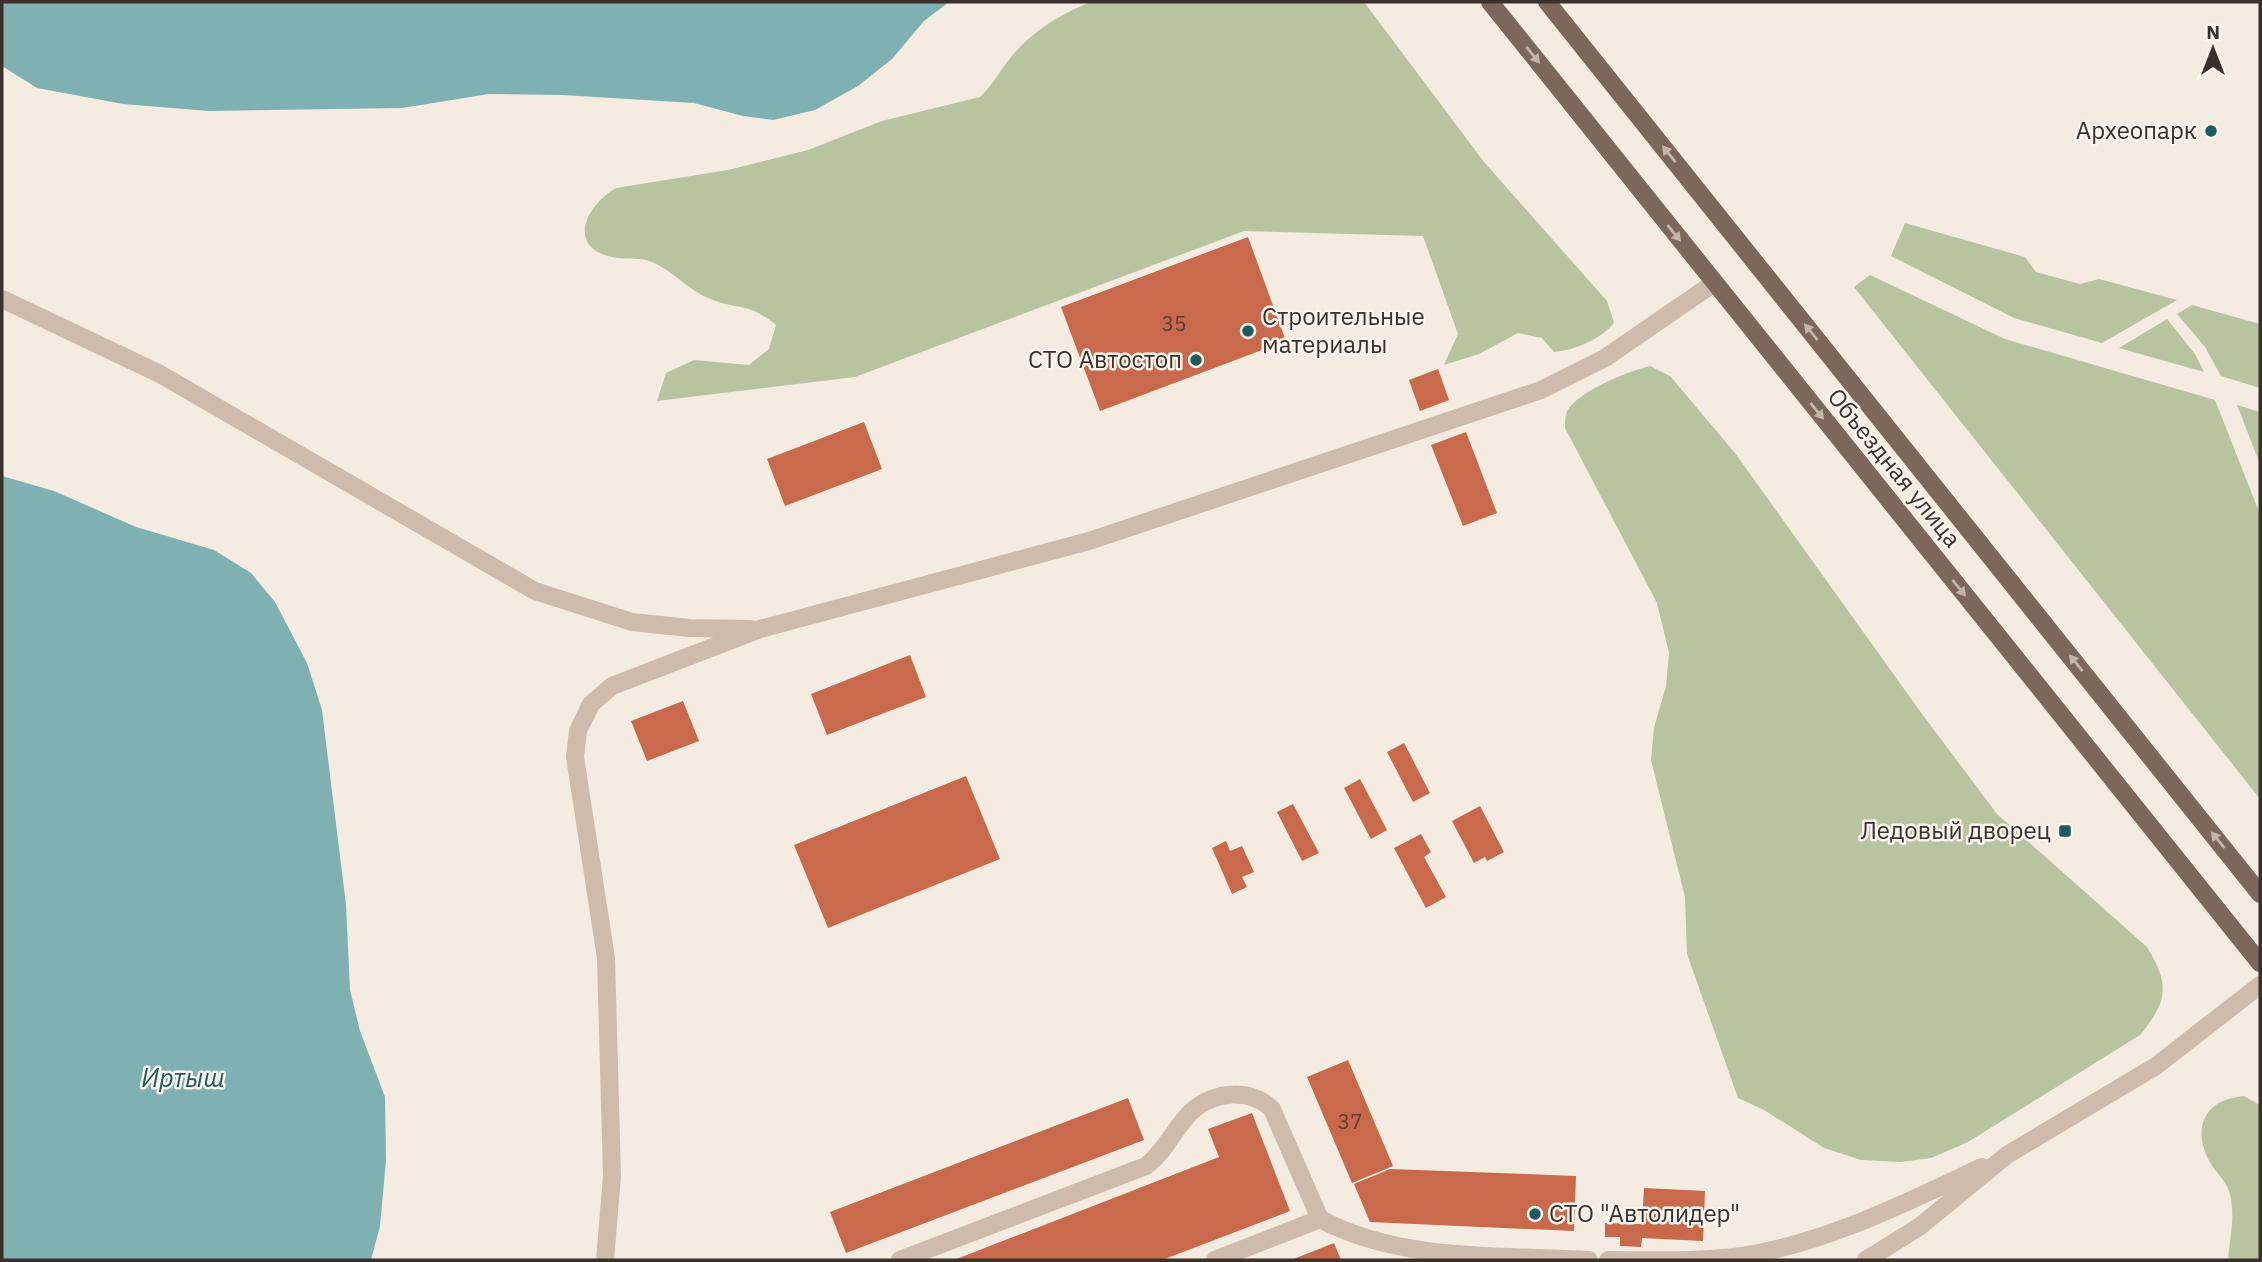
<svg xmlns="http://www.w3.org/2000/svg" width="2262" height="1262" font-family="'IBM Plex Sans',sans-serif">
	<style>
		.green { fill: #b8c4a0 }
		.water { fill: #7fb0b2 }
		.building { fill: #c8694b }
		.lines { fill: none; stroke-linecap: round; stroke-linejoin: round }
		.minor { stroke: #cdbbac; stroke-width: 18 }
		.major { stroke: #7d675c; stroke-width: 18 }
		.oneway { fill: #c2b5ac }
		.poi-dot { fill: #1f5a5e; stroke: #fbf5ee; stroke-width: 2.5 }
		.labels { text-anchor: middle; stroke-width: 5; stroke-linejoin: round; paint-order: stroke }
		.number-label { font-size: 21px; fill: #5e3e33 }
		.poi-label { font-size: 24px; fill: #3b302b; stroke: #fbf5ee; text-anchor: end }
		.street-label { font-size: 24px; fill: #3b302b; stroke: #fbf5ee }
		.water-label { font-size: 26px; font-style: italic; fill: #1f5a5e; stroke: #fbf5ee }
	</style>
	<rect width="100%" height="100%" fill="#f4ebe1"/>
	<g class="green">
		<path d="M1091,2H1364L1484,162L1607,301L1614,323C1601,339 1575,350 1554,352L1542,338L1518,333L1479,354L1444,365L1458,334L1423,236L1244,231L855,377L657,401L666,373L694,360L749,365L769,349L776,325C749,302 736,310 708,298C687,289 670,268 649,261C638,257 623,260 612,257C566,247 586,205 616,188L728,170L808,150L882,121L980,97C992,86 998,74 1007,62C1028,34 1059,14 1091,2Z"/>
		<polygon points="1905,223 2025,257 2036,272 2080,284 2099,279 2177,300 2102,343 2014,318 1891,256"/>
		<polygon points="1870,275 2005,339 2215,400 2260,514 2260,799 1854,287"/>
		<polygon points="2192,305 2260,324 2260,388 2221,376 2205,347 2177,314"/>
		<polygon points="2167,319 2195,354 2204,372 2119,348"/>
		<path d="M1650,366L1670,376L1735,453L1922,714L1997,814L2147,947C2170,985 2168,1001 2140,1035L1968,1142L1931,1158L1901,1162L1861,1160L1824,1148L1764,1110L1738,1098L1687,954L1685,897L1651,760L1654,728L1666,686L1669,653L1657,603L1565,428C1565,423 1565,416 1567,411C1580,390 1627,372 1650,366Z"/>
		<polygon points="2237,405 2260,412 2260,464"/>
		<path d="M2244,1096L2260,1105V1260H2228C2230,1237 2236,1214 2229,1191C2226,1181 2216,1173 2211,1164C2191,1130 2203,1099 2244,1096Z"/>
	</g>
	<g class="water">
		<polygon points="2,2 949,2 924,21 892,59 858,86 815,110 773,120 743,116 694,103 563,95 489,94 402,108 209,111 123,104 37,88 2,66"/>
		<polygon points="2,476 54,491 136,527 214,550 251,573 275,602 307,663 322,710 346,905 350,990 360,1031 385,1097 386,1160 380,1226 371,1260 2,1260"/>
	</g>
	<g class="building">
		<polygon points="1248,237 1286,341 1100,411 1061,307"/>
		<polygon points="1438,369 1449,400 1420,411 1409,380"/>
		<polygon points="864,422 882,469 785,506 767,459"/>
		<polygon points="1466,432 1497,513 1463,526 1431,445"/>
		<polygon points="910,655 926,697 827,735 811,694"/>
		<polygon points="683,701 699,741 647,761 631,721"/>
		<polygon points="1404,743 1430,793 1413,802 1387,752"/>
		<polygon points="966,776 1000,859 828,928 794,845"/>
		<polygon points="1360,779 1387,830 1371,839 1344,788"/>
		<polygon points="1293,804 1319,853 1302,861 1277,812"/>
		<polygon points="1480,806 1504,852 1487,861 1485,857 1474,863 1452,821"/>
		<polygon points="1421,834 1431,852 1424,857 1446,897 1426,908 1394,848"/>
		<polygon points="1226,841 1230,851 1242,846 1254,872 1242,877 1247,887 1232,894 1212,848"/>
		<polygon points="1348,1060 1393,1166 1352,1183 1307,1077"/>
		<polygon points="1128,1098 1144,1140 846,1253 830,1212"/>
		<polygon points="1252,1113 1290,1211 1162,1260 954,1260 1219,1157 1208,1129"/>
		<polygon points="1390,1169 1576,1176 1574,1231 1370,1222 1354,1184"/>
		<polygon points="1644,1188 1705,1191 1703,1241 1642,1238 1641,1247 1620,1246 1620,1237 1605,1237 1605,1223 1642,1224"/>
		<polygon points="1334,1243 1341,1260 1291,1260"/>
	</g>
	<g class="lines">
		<g class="minor">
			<polyline points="2,299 160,374 535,591 632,622 689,628 751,629"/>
			<polyline points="605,1260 612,1176 606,958 575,757 578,731 591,704 612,686 760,629 1089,541 1541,390 1605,358 1714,283"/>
			<path d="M900,1260L1146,1166C1166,1151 1174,1128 1192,1111C1214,1091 1251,1088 1272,1109L1320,1219C1401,1262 1500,1255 1589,1260"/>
			<polyline points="1215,1260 1320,1219"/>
			<path d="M1608,1260C1652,1260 1698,1262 1742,1256C1826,1243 1905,1203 1982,1167"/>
			<polyline points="1866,1260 1919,1227 2007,1155 2156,1066 2260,985"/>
		</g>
		<g class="major">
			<polyline points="1490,2 2260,963"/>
			<polyline points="1547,2 2260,894"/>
		</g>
	</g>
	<defs><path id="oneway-solid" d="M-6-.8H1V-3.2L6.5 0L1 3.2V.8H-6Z" transform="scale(1.75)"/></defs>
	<g class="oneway">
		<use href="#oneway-solid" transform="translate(1533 55) rotate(51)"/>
		<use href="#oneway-solid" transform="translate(1669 154) rotate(-129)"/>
		<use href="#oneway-solid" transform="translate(1674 233) rotate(51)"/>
		<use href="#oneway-solid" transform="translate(1811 332) rotate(-129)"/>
		<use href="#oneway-solid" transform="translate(1817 411) rotate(51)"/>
		<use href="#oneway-solid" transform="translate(1959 588) rotate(51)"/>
		<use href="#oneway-solid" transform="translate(2076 663) rotate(-129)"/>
		<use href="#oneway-solid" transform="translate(2218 840) rotate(-129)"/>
	</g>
	<g class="poi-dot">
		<circle cx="2211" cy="131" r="7"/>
		<circle cx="1248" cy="331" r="7"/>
		<circle cx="1196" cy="360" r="7"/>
		<rect x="2058" y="824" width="14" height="14" rx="3.5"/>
		<circle cx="1535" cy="1214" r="7"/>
	</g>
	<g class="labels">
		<g class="number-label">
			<text x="1174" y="331">35</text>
			<text x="1350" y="1129">37</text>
		</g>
		<g class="poi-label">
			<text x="2197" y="139">Археопарк</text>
			<text x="1262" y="325" text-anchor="start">Строительные<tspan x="1262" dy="28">материалы</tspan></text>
			<text x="1182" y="368">СТО Автостоп</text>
			<text x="2051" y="839">Ледовый дворец</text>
			<text x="1549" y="1222" text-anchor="start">СТО "Автолидер"</text>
		</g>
		<g class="street-label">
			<text transform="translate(1894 468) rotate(51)" y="8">Объездная улица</text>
		</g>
		<g class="water-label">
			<text x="183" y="1087">Иртыш</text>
		</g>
	</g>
	<rect width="2262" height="1262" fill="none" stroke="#3b302b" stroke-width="7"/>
	<g transform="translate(2213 49)" stroke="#fbf5ee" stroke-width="5" paint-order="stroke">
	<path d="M0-5L12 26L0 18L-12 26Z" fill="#3b302b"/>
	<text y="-10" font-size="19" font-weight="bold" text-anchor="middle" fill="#3b302b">N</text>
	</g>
</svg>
